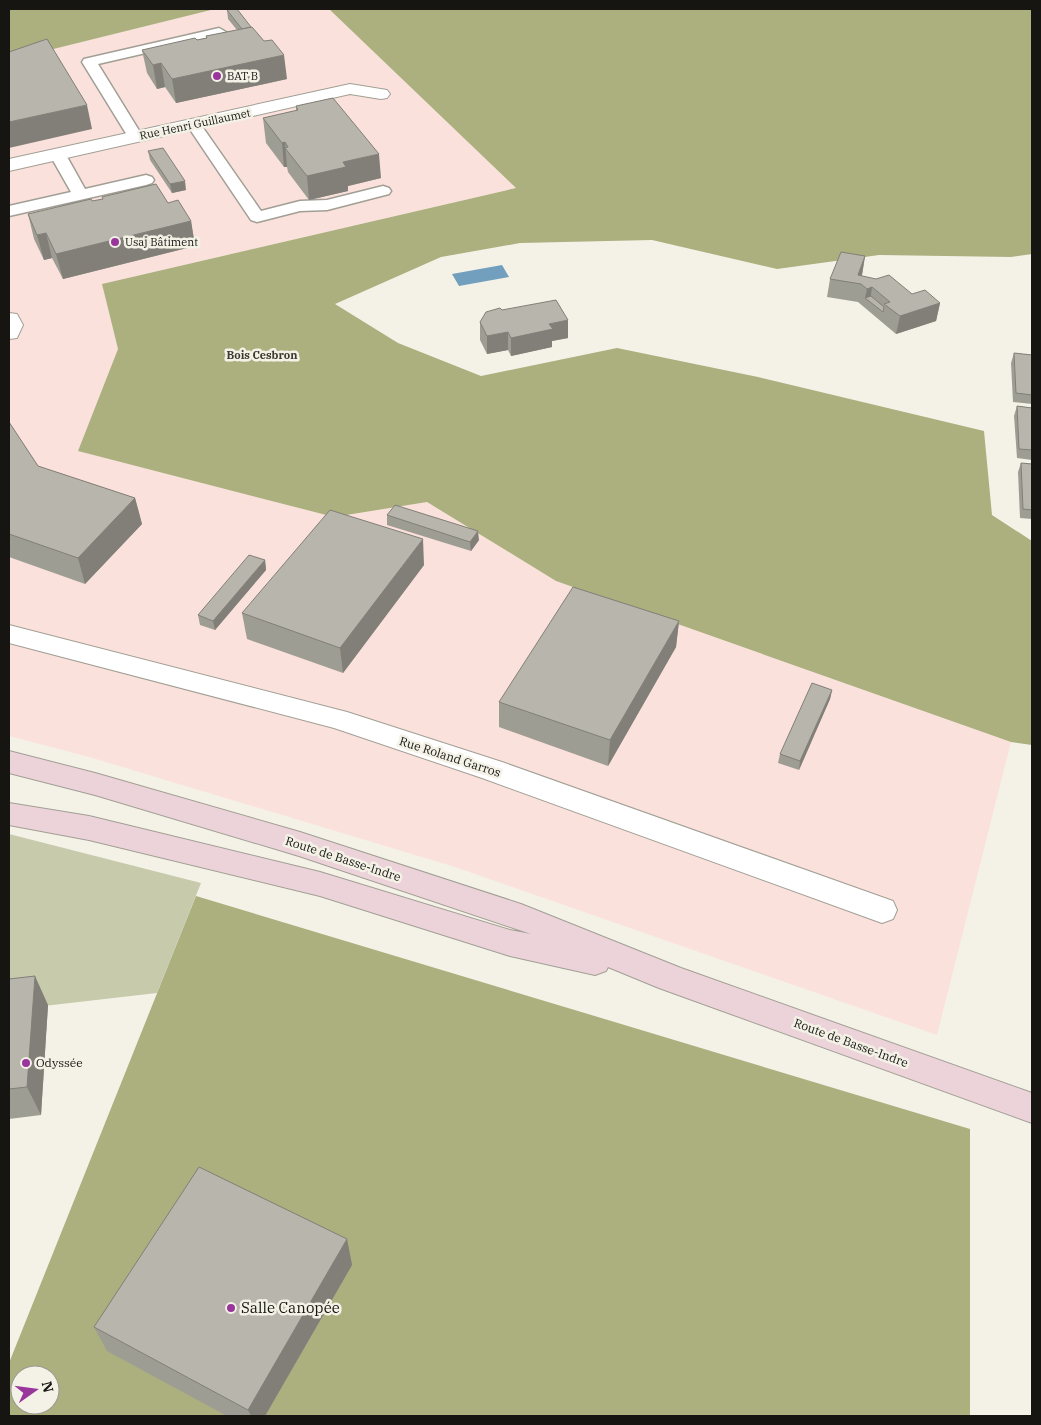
<svg xmlns="http://www.w3.org/2000/svg" width="1041" height="1425" font-family="'IBM Plex Serif',serif">
	<style>
		.commercial { fill: #fbe1dc }
		.green { fill: #c7caab }
		.forest { fill: #acaf7e; fill-rule: evenodd }
		.water { fill: #729fbe }
		.lines { fill: none; stroke-linecap: round; stroke-linejoin: round }
		.lane-casing { stroke: #a19f95; stroke-width: 3 }
		.street-casing { stroke: #a19f95; stroke-width: 2 }
		.secondary-casing { stroke: #a19f95; stroke-width: 2 }
		.lane { fill: #fff; fill-rule: evenodd }
		.street { fill: #fff; fill-rule: evenodd }
		.secondary { fill: #ecd3d9; fill-rule: evenodd }
		.wall { fill: #9e9d94 }
		.shaded-wall { fill: #817f78 }
		.building { fill: #b8b6ac; stroke: #817f78 }
		.poi-dot { fill: #99369c; stroke: #f4f2e7; stroke-width: 2 }
		.labels { text-anchor: middle; stroke-width: 5; stroke-linejoin: round; paint-order: stroke }
		.far-poi-label { font-size: 11px; fill: #161512; stroke: #f4f2e7; text-anchor: start }
		.far-street-label { font-size: 11px; fill: #161512; stroke: #f4f2e7 }
		.far-neighbourhood-label { font-size: 11px; font-weight: bold; fill: #3b3931; stroke: #f4f2e7 }
		.street-label { font-size: 12px; fill: #161512; stroke: #f4f2e7 }
		.poi-label { font-size: 12px; fill: #161512; stroke: #f4f2e7; text-anchor: start }
		.near-poi-label { font-size: 15px; fill: #161512; stroke: #f4f2e7; text-anchor: start }
	</style>
	<rect width="100%" height="100%" fill="#f4f2e7"/>
	<polygon class="commercial" points="215,9 329,9 516,188 102,284 118,349 78,451 334,517 427,502 556,581 1011,742 937,1035 455,867 89,757 9,736 9,60"/>
	<polygon class="green" points="9,834 201,883 157,993 9,1010"/>
	<g class="forest">
		<polygon points="9,9 215,9 9,60"/>
		<polygon points="329,9 1032,9 1032,254 1011,257 879,255 777,269 652,240 520,243 441,257 335,304 398,343 481,376 617,348 758,377 984,431 992,515 1032,541 1032,745 1011,742 556,581 427,502 334,517 78,451 118,349 102,284 516,188"/>
		<path d="M196,896L970,1129V1416H9V1363ZM20,1375H50V1405H20Z"/>
	</g>
	<polygon class="water" points="502,265 509,277 459,286 452,274"/>
	<g class="lines">
		<defs>
			<g id="lane">
				<polygon points="219,28 226,32 224,35 98,64 143,137 140,140 130,140 82,62 84,59"/>
				<polygon points="194,121 199,122 261,211 300,201 327,200 383,186 389,188 391,191 389,194 327,210 300,211 257,222 251,220 187,125 189,122"/>
				<polygon points="58,150 63,152 66,155 85,189 146,175 152,177 154,180 152,183 146,185 9,216 9,206 71,192 50,155 53,152"/>
			</g>
			<g id="street">
				<polygon points="350,84 387,90 390,94 387,98 381,99 350,94 9,171 9,159"/>
				<polygon points="9,313 17,314 23,325 17,338 9,339"/>
				<polygon points="9,625 347,712 502,762 893,901 897,910 893,919 882,923 482,778 334,728 9,643"/>
			</g>
			<polygon id="secondary" points="9,751 95,773 300,832 521,904 681,968 1032,1093 1032,1123 659,988 608,967 606,971 595,975 510,956 320,896 89,840 9,825 9,803 89,816 320,872 510,930 531,934 299,856 95,795 9,773"/>
		</defs>
		<use href="#lane" class="lane-casing"/>
		<use href="#street" class="street-casing"/>
		<use href="#secondary" class="secondary-casing"/>
		<use href="#lane" class="lane"/>
		<use href="#street" class="street"/>
		<use href="#secondary" class="secondary"/>
	</g>
	<g class="wall">
		<polygon points="227,10 287,79 176,103 165,87 157,89 147,73 142,50 206,38 206,36 237,30 228,19"/>
		<polygon points="296,106 381,178 348,186 348,191 309,200 288,172 287,167 284,167 266,143 263,118 296,111"/>
		<polygon points="148,151 186,190 172,193 150,160"/>
		<polygon points="103,199 168,203 191,221 195,246 63,279 52,258 44,260 34,239 28,214"/>
		<polygon points="865,256 862,276 912,294 940,303 936,321 896,334 858,302 827,297 830,279"/>
		<polygon points="502,310 568,338 552,341 552,347 511,356 508,350 487,354 480,340 480,322"/>
		<polygon points="1014,353 1032,355 1032,404 1013,402 1011,363"/>
		<polygon points="1017,406 1032,408 1032,460 1017,458 1014,416"/>
		<polygon points="9,422 38,466 135,498 142,524 85,584 9,557"/>
		<polygon points="1021,463 1032,464 1032,519 1020,518 1018,472"/>
		<polygon points="387,515 479,540 471,551 387,525"/>
		<polygon points="265,560 266,570 215,630 200,625 198,615"/>
		<polygon points="424,565 343,673 247,639 242,613"/>
		<polygon points="679,621 676,647 608,766 499,727 499,702"/>
		<polygon points="832,690 830,699 799,770 778,763 780,754"/>
		<polygon points="9,979 48,1005 41,1115 9,1119"/>
		<polygon points="347,1239 352,1265 265,1416 227,1416 107,1351 94,1327"/>
	</g>
	<g class="shaded-wall">
		<polygon points="284,55 287,79 176,103 172,79"/>
		<polygon points="161,63 165,87 157,89 153,65"/>
		<polygon points="87,105 92,129 9,148 9,122"/>
		<polygon points="285,142 287,167 284,167 282,143"/>
		<polygon points="379,154 381,178 348,186 348,191 309,200 307,176 343,162"/>
		<polygon points="185,181 186,190 172,193 170,184"/>
		<polygon points="191,221 195,246 63,279 56,254"/>
		<polygon points="46,233 52,258 44,260 37,235"/>
		<polygon points="865,256 862,274 858,284 858,275"/>
		<polygon points="872,287 870,302 865,298 863,307 867,289"/>
		<polygon points="940,303 936,321 896,334 900,316"/>
		<polygon points="568,320 568,338 552,341 552,347 511,356 511,338 549,324"/>
		<polygon points="508,332 508,350 487,354 487,336"/>
		<polygon points="135,498 142,524 85,584 78,558"/>
		<polygon points="478,531 479,540 471,551 470,542"/>
		<polygon points="423,539 424,565 343,673 340,648"/>
		<polygon points="265,560 266,570 215,630 213,621"/>
		<polygon points="679,621 676,647 608,766 610,740"/>
		<polygon points="832,690 830,699 799,770 800,761"/>
		<polygon points="35,976 48,1005 41,1115 27,1087"/>
		<polygon points="347,1239 352,1265 265,1416 251,1416 248,1410"/>
	</g>
	<g class="building">
		<polygon points="234,9 237,9 251,27 242,29 227,10"/>
		<polygon points="252,27 264,41 272,40 284,55 172,79 161,63 153,65 142,50 195,38 197,40 207,38 206,36"/>
		<polygon points="47,39 87,105 9,122 9,52"/>
		<polygon points="333,98 379,154 343,162 346,167 307,176 285,148 288,147 285,142 282,143 263,118 298,110 296,106"/>
		<polygon points="163,148 185,181 170,184 148,151"/>
		<polygon points="156,184 168,203 178,200 191,221 56,254 46,233 37,235 28,214 91,199 92,201 103,199 102,197"/>
		<polygon points="841,252 865,256 858,275 876,279 889,275 912,294 925,290 940,303 900,316 884,304 890,302 872,287 867,289 861,284 830,279"/>
		<polygon points="871,296 884,307 883,312 865,298"/>
		<polygon points="556,300 568,320 549,324 553,329 511,338 508,332 487,336 480,322 486,312 500,308 502,310"/>
		<polygon points="1014,353 1032,355 1032,395 1016,393"/>
		<polygon points="1017,406 1032,408 1032,450 1019,449"/>
		<polygon points="9,422 38,466 135,498 78,558 9,534"/>
		<polygon points="1021,463 1032,464 1032,510 1023,509"/>
		<polygon points="395,505 478,531 470,542 387,515"/>
		<polygon points="330,510 423,539 340,648 242,613"/>
		<polygon points="249,555 265,560 213,621 198,615"/>
		<polygon points="573,587 679,621 610,740 499,702"/>
		<polygon points="812,683 832,690 800,761 780,754"/>
		<polygon points="35,976 27,1087 9,1089 9,979"/>
		<polygon points="199,1167 347,1239 248,1410 94,1327"/>
	</g>
	<g class="poi-dot">
		<circle cx="217" cy="76" r="5"/>
		<circle cx="115" cy="242" r="5"/>
		<circle cx="26" cy="1063" r="5"/>
		<circle cx="231" cy="1308" r="5"/>
	</g>
	<g class="labels">
		<g class="far-poi-label">
			<text x="227" y="80">BAT B</text>
			<text x="125" y="246">Usaj Bâtiment</text>
		</g>
		<g class="far-street-label">
			<text transform="translate(195 124) rotate(-12)" y="4">Rue Henri Guillaumet</text>
		</g>
		<g class="far-neighbourhood-label">
			<text x="262" y="359">Bois Cesbron</text>
		</g>
		<g class="street-label">
			<text transform="translate(450 757) rotate(18)" y="4">Rue Roland Garros</text>
			<text transform="translate(343 859) rotate(18)" y="4">Route de Basse-Indre</text>
			<text transform="translate(851 1043) rotate(20)" y="4">Route de Basse-Indre</text>
		</g>
		<g class="poi-label">
			<text x="36" y="1067">Odyssée</text>
		</g>
		<g class="near-poi-label">
			<text x="241" y="1313">Salle Canopée</text>
		</g>
	</g>
	<rect width="1041" height="1425" fill="none" stroke="#161512" stroke-width="20"/>
	<g transform="translate(35 1390) rotate(76)"><circle r="24" fill="#f4f2e7" stroke="#9b9a92"/>
	<path d="M0-4L9 19L0 12L-9 19Z" fill="#99369c"/>
	<text y="-8" font-size="14" font-weight="bold" text-anchor="middle" fill="#161512">N</text>
	</g>
</svg>
